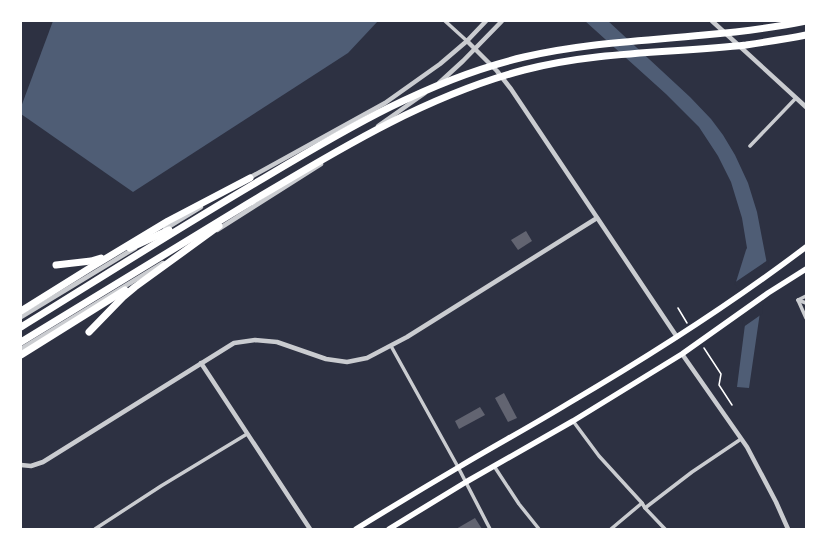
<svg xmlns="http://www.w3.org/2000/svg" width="827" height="550" font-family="'Varela Round',sans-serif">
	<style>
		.water { fill: #4f5d75 }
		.pier { fill: #2d3142 }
		.building { fill: #626471 }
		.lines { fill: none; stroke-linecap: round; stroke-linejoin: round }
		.path { stroke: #fff; stroke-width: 1.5 }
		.minor { stroke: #caccd0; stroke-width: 3.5 }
		.tertiary { stroke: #caccd0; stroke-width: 4.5 }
		.primary { stroke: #fff; stroke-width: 5.5 }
		.motorway { stroke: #fff; stroke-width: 7 }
	</style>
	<rect width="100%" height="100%" fill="#2d3142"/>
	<g class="water">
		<polygon points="53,21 378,21 348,53 133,192 21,114 21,107"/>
		<polygon points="585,21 608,21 690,97 711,119 723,135 735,155 748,183 757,212 767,264 749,388 737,387 748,301 736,282 746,250 747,248 742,218 731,182 718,156 699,127 666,94"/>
	</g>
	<polygon class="pier" points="768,260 769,265 766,285 765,286 765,288 762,314 742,328 746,300 734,283"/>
	<g class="building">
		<polygon points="526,231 532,241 518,250 511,240"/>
		<polygon points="504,393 517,418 508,422 495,398"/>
		<polygon points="480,407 485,415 459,429 455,421"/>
		<polygon points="475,518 482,529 456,529"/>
	</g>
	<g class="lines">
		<g class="path">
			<polyline points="678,308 687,323"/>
			<polyline points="704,348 721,374 719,385 732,405"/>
		</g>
		<g class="minor">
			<polyline points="445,21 467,41"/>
			<polyline points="750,146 796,98"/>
			<polyline points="798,300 806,318"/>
			<polyline points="798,300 806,296"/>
			<polyline points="798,300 806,303"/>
			<polyline points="391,346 458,467 490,529"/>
			<polyline points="573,421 599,456 642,503 645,508 665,529"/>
			<polyline points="494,466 519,504 539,529"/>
			<polyline points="645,508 692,472 741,439"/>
			<polyline points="95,529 161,486 247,434"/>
			<polyline points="611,529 642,503"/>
		</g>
		<g class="tertiary">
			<polyline points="712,21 806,107"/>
			<polyline points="467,41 497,71 511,89 677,337"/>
			<polyline points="439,83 463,61 502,21"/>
			<polyline points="378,126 425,93"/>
			<polyline points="249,178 385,103 440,64 467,41 486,21"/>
			<polyline points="165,229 201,207"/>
			<polyline points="217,230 321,164"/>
			<polyline points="21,317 135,248"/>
			<polyline points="21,349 163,263"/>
			<polyline points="682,354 747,447 776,502 788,529"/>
			<polyline points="201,363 310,529"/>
			<polyline points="21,465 31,466 43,462 234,343 255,340 277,342 326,359 347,362 367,358 407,337 597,218"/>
		</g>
		<g class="primary">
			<path d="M356,529C390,508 425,487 459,467C496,445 533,425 569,403C651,355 731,304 806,247"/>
			<polyline points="389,529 466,482 573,421 682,354 768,293 806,269"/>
		</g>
		<g class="motorway">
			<polyline points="130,248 169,230"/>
			<polyline points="56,265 91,261 101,258"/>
			<polyline points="21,311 90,268 168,221 250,178"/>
			<path d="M21,327C102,277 182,226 264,178C346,129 430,79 524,57C583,43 643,41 704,35C738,32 772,28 806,21"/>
			<polyline points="89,332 123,297 135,287 219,226"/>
			<path d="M21,342C97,295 173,249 249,203C336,151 425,96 524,70C597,51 672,53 746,45C766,42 786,39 806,35"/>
			<polyline points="21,355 125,290"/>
		</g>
	</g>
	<rect width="827" height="550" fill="none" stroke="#ffffff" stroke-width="44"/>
</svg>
